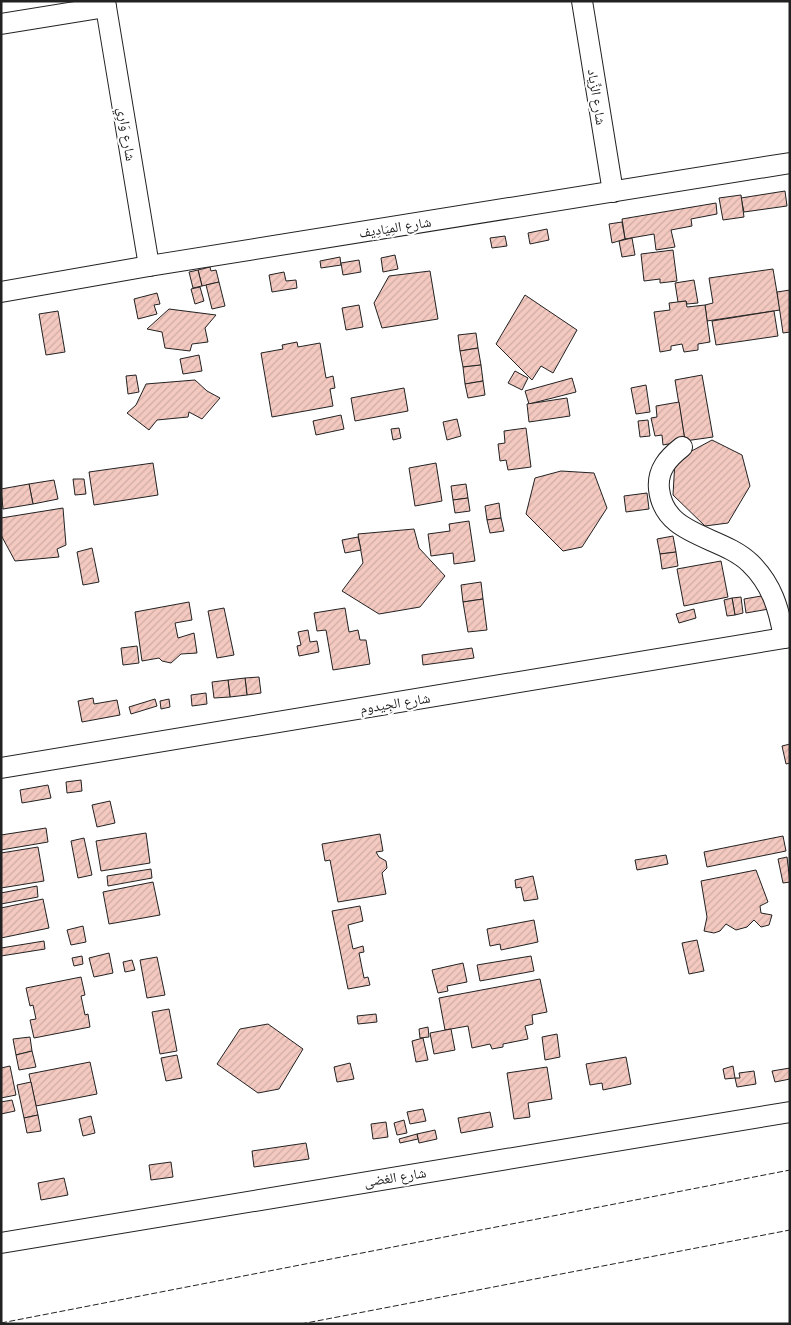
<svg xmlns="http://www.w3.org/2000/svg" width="791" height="1325" font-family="'Nunito Sans','Noto Naskh Arabic',sans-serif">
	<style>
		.building { fill: url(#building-hatch); stroke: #222 }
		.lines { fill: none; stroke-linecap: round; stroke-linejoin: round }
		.minor-casing { stroke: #222; stroke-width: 22 }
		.minor { stroke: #fff; stroke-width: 20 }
		.fence { stroke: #222; stroke-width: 1; stroke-dasharray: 6 2.5; stroke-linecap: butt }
		.labels { text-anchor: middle; stroke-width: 4; stroke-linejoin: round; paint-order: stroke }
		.street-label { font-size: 14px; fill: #222; stroke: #fff }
	</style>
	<defs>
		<pattern id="building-hatch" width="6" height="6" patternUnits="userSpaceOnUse" patternTransform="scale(1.25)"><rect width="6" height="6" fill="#f3c9c0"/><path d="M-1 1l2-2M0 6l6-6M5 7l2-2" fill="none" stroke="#d0aca5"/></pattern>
	</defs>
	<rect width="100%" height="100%" fill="#fff"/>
	<g class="building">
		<polygon points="785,191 787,206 744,212 741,198"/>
		<polygon points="741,195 744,217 723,220 719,198"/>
		<polygon points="716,203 717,214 691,219 692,226 671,230 675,247 656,250 654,234 625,239 622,219"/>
		<polygon points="622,222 625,239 612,243 609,224"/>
		<polygon points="547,229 549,240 530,244 528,233"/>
		<polygon points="505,236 507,246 492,248 490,238"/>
		<polygon points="632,238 635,255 622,257 619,241"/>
		<polygon points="673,250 677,281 660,283 660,279 644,281 641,254"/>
		<polygon points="395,255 398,269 383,272 381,258"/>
		<polygon points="340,257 341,265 321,268 320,261"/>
		<polygon points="359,260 361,272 343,275 341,263"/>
		<polygon points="210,267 211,271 216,270 219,282 202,286 198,270"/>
		<polygon points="773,269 780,310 707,321 705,305 713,303 709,278"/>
		<polygon points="198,270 202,286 193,288 189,272"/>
		<polygon points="430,271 438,319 382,328 374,303 389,276"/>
		<polygon points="284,272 286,281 296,280 297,288 272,292 269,275"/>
		<polygon points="694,280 698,303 687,304 686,301 678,302 675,283"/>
		<polygon points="219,282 225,306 212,309 206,285"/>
		<polygon points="200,287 204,301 195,304 191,289"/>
		<polygon points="790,290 790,332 783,333 777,292"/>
		<polygon points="157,293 160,304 154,305 157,314 138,319 134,299"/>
		<polygon points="525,295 577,330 553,373 541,366 532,380 496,344"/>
		<polygon points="686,301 687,307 705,305 710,342 698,344 698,350 684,352 682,344 671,346 671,350 660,352 654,312 670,310 669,303"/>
		<polygon points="359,305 363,327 346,330 342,308"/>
		<polygon points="169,309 216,315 205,328 208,342 192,344 190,351 165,348 162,332 147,329"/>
		<polygon points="58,311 65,352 46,355 39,314"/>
		<polygon points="774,311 778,336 716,345 712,321"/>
		<polygon points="476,333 478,348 460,351 458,335"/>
		<polygon points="297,342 298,347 320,343 326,378 333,376 335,388 330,389 333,406 272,417 261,353 283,349 282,345"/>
		<polygon points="478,348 481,365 463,367 460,351"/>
		<polygon points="199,355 202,371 183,374 180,359"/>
		<polygon points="481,365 483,381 465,384 463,367"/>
		<polygon points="515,371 528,378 522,390 508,383"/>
		<polygon points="136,375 139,392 128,394 126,376"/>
		<polygon points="702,375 713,437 685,441 675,380"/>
		<polygon points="572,378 576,392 529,404 525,391"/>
		<polygon points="195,380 207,391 220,398 202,419 189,412 188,417 157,420 149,430 127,413 136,405 146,384"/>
		<polygon points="483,381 485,395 468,398 465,384"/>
		<polygon points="646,385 650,412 636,414 631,388"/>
		<polygon points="404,388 408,411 355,421 351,398"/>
		<polygon points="567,398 570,416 529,422 527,404"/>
		<polygon points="679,402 685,441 663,445 662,435 655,436 651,418 657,417 656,406"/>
		<polygon points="341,415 344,429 316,435 313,421"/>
		<polygon points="457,419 461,436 447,440 443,422"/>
		<polygon points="648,420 650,436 640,437 638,421"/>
		<polygon points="399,428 401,438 393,440 391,429"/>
		<polygon points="526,428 531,467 508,470 506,460 500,461 498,444 505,443 504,431"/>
		<polygon points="712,440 742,455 750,486 728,523 705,526 673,495 675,460"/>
		<polygon points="153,463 158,495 94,505 89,472"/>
		<polygon points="436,463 442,501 415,506 409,468"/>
		<polygon points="561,471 594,473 607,508 582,547 563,551 526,514 535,478"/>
		<polygon points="73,479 84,479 86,494 75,495"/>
		<polygon points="54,480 58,499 33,504 29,484"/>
		<polygon points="29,484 33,504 3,509 1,489"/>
		<polygon points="466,484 468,498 453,500 451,486"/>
		<polygon points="647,493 649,509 626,512 624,496"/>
		<polygon points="468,498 470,511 455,513 453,500"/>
		<polygon points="499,503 501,518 487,520 485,506"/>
		<polygon points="63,508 66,545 57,549 59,557 15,561 1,535 1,518"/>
		<polygon points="501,518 504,531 490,533 487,520"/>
		<polygon points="469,521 475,561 454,564 453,553 431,556 428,534 450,531 449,524"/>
		<polygon points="414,529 419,548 445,576 420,607 379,614 342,591 363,563 358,534"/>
		<polygon points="673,536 676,552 660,554 657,539"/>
		<polygon points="358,537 361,550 345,553 342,540"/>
		<polygon points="92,548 99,582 83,585 77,552"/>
		<polygon points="676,552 678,566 662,569 660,554"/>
		<polygon points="721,561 728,597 684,606 677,569"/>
		<polygon points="481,582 483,599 463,602 461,585"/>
		<polygon points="767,595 769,609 746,613 744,599"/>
		<polygon points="741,597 743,613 735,615 732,598"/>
		<polygon points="732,598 735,615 727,616 724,600"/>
		<polygon points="483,599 487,630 468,632 463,602"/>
		<polygon points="189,602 192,620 175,623 178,638 194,633 197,653 181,654 171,663 162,661 159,658 142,661 135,612"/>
		<polygon points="224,608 234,655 217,658 208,611"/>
		<polygon points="345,608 349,632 358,630 360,640 366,640 370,664 333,670 326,630 317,631 314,613"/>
		<polygon points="694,609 696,618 679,623 676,614"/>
		<polygon points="308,630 310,642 317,641 319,652 299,656 297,646 301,645 298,632"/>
		<polygon points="137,646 139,663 123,665 121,648"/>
		<polygon points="472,648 474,658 423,665 422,655"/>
		<polygon points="259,677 261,693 247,695 245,678"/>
		<polygon points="245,678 247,695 230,697 228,680"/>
		<polygon points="228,680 230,697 214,698 212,682"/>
		<polygon points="206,693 207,704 192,706 191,695"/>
		<polygon points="93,698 94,704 117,700 120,715 82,722 78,701"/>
		<polygon points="155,699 157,706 131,714 129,707"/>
		<polygon points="169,699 170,707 161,709 160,701"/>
		<polygon points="790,744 790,763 786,764 782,746"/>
		<polygon points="81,780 82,791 67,793 66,782"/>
		<polygon points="48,785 51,798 22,803 20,790"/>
		<polygon points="110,801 115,823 97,827 92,805"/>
		<polygon points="46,828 48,842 1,850 1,835"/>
		<polygon points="146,833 150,863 101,871 96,841"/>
		<polygon points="380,834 383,851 376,852 379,857 386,861 387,868 382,873 386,894 338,902 330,860 325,861 322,844"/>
		<polygon points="783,836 786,851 707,867 704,852"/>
		<polygon points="84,838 92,875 78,878 71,841"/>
		<polygon points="38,847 44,881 1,888 1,853"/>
		<polygon points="666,855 668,864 637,870 635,860"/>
		<polygon points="787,857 790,882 783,883 778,859"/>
		<polygon points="151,869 152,878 108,886 107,876"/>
		<polygon points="756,870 768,902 760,906 761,913 772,915 769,925 761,927 754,920 747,927 736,930 726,924 720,931 714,933 704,931 707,917 701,881"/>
		<polygon points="533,876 538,899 524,901 521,887 516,888 515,880"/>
		<polygon points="153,882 160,915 109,924 103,892"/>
		<polygon points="37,886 38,897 1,904 1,893"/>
		<polygon points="43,899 49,928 1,938 1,908"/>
		<polygon points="360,906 363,921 348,925 353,949 363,946 364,952 359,953 364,978 368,977 370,985 348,989 332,911"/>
		<polygon points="534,920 538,942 501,950 500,944 490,946 487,929"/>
		<polygon points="83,926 86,942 71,945 67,930"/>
		<polygon points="697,940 704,971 689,974 682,943"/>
		<polygon points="44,941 45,949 1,956 1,948"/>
		<polygon points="109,953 113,973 94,977 89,958"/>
		<polygon points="82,956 83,964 74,966 72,958"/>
		<polygon points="531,956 534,971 480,981 477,965"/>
		<polygon points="157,957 165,995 147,998 140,960"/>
		<polygon points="132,960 135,970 125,972 123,962"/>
		<polygon points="463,963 467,982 447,986 448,991 438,993 432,970"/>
		<polygon points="81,977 85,995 81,996 85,1015 88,1014 90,1027 34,1038 30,1020 36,1019 33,1005 30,1006 26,988"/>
		<polygon points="540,979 547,1012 532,1015 533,1024 525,1026 528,1039 503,1044 503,1047 492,1049 490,1044 472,1048 468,1026 445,1030 439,998"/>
		<polygon points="169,1009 177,1051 160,1054 152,1012"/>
		<polygon points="376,1014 377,1022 358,1024 357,1016"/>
		<polygon points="268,1024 303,1049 279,1089 258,1093 217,1064 240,1029"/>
		<polygon points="428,1027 429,1037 420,1038 419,1029"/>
		<polygon points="451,1029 455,1050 434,1054 430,1033"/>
		<polygon points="557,1034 560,1057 545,1060 542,1037"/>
		<polygon points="30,1037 32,1051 16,1055 13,1039"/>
		<polygon points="423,1038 428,1060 416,1062 412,1041"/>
		<polygon points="32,1051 36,1067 19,1070 16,1055"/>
		<polygon points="177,1055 182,1078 166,1081 161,1058"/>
		<polygon points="626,1057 631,1084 603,1090 602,1083 590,1085 586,1064"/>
		<polygon points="90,1062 97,1094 36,1106 29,1074"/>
		<polygon points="350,1063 354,1079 337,1082 334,1067"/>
		<polygon points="10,1066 16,1095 1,1098 1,1068"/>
		<polygon points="733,1066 735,1078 725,1079 723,1069"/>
		<polygon points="547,1067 552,1099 528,1103 530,1117 514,1119 507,1073"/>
		<polygon points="790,1068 790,1079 775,1082 772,1071"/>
		<polygon points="754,1071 756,1084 737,1087 735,1078 740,1078 739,1073"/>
		<polygon points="31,1082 38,1115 24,1118 17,1085"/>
		<polygon points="12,1100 15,1111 1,1114 1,1102"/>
		<polygon points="423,1109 426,1121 410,1124 407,1112"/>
		<polygon points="490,1112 493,1127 461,1133 458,1118"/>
		<polygon points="38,1115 41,1131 27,1133 24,1118"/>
		<polygon points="91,1116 95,1133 83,1136 79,1119"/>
		<polygon points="404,1120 407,1133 397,1135 394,1123"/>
		<polygon points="386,1122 388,1137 373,1139 371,1124"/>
		<polygon points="435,1130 437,1139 419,1143 417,1134"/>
		<polygon points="417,1134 418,1139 400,1143 399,1139"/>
		<polygon points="306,1143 309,1159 254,1167 252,1151"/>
		<polygon points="171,1162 173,1177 151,1180 149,1165"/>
		<polygon points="64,1178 68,1195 41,1200 38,1183"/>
	</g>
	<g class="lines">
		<defs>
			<g id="minor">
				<polyline points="105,1 149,266"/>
				<polyline points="582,1 613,192"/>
				<polyline points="1,24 106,7"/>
				<polyline points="1,292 149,266 790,163"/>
				<path d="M682,447C668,458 657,470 659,489C664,537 721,535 750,563C772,584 779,609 784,638"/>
				<polyline points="1,768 790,637"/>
				<polyline points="1,1243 790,1112"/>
			</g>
		</defs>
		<use href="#minor" class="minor-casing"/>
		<use href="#minor" class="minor"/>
		<g class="fence">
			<polyline points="1,1323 790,1170"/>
			<polyline points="301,1324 790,1230"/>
		</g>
	</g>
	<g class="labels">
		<g class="street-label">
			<text transform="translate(597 97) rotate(81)" y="5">شارع الزِّياد</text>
			<text transform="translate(127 134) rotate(81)" y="5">شارع وَارِي</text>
			<text transform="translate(395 227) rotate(-9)" y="5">شارع المِيَادِيف</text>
			<text transform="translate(395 703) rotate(-9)" y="5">شارع الجِيدوم</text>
			<text transform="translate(395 1177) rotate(-9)" y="5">شارع الغضى</text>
		</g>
	</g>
	<rect width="791" height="1325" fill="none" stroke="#222222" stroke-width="5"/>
</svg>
